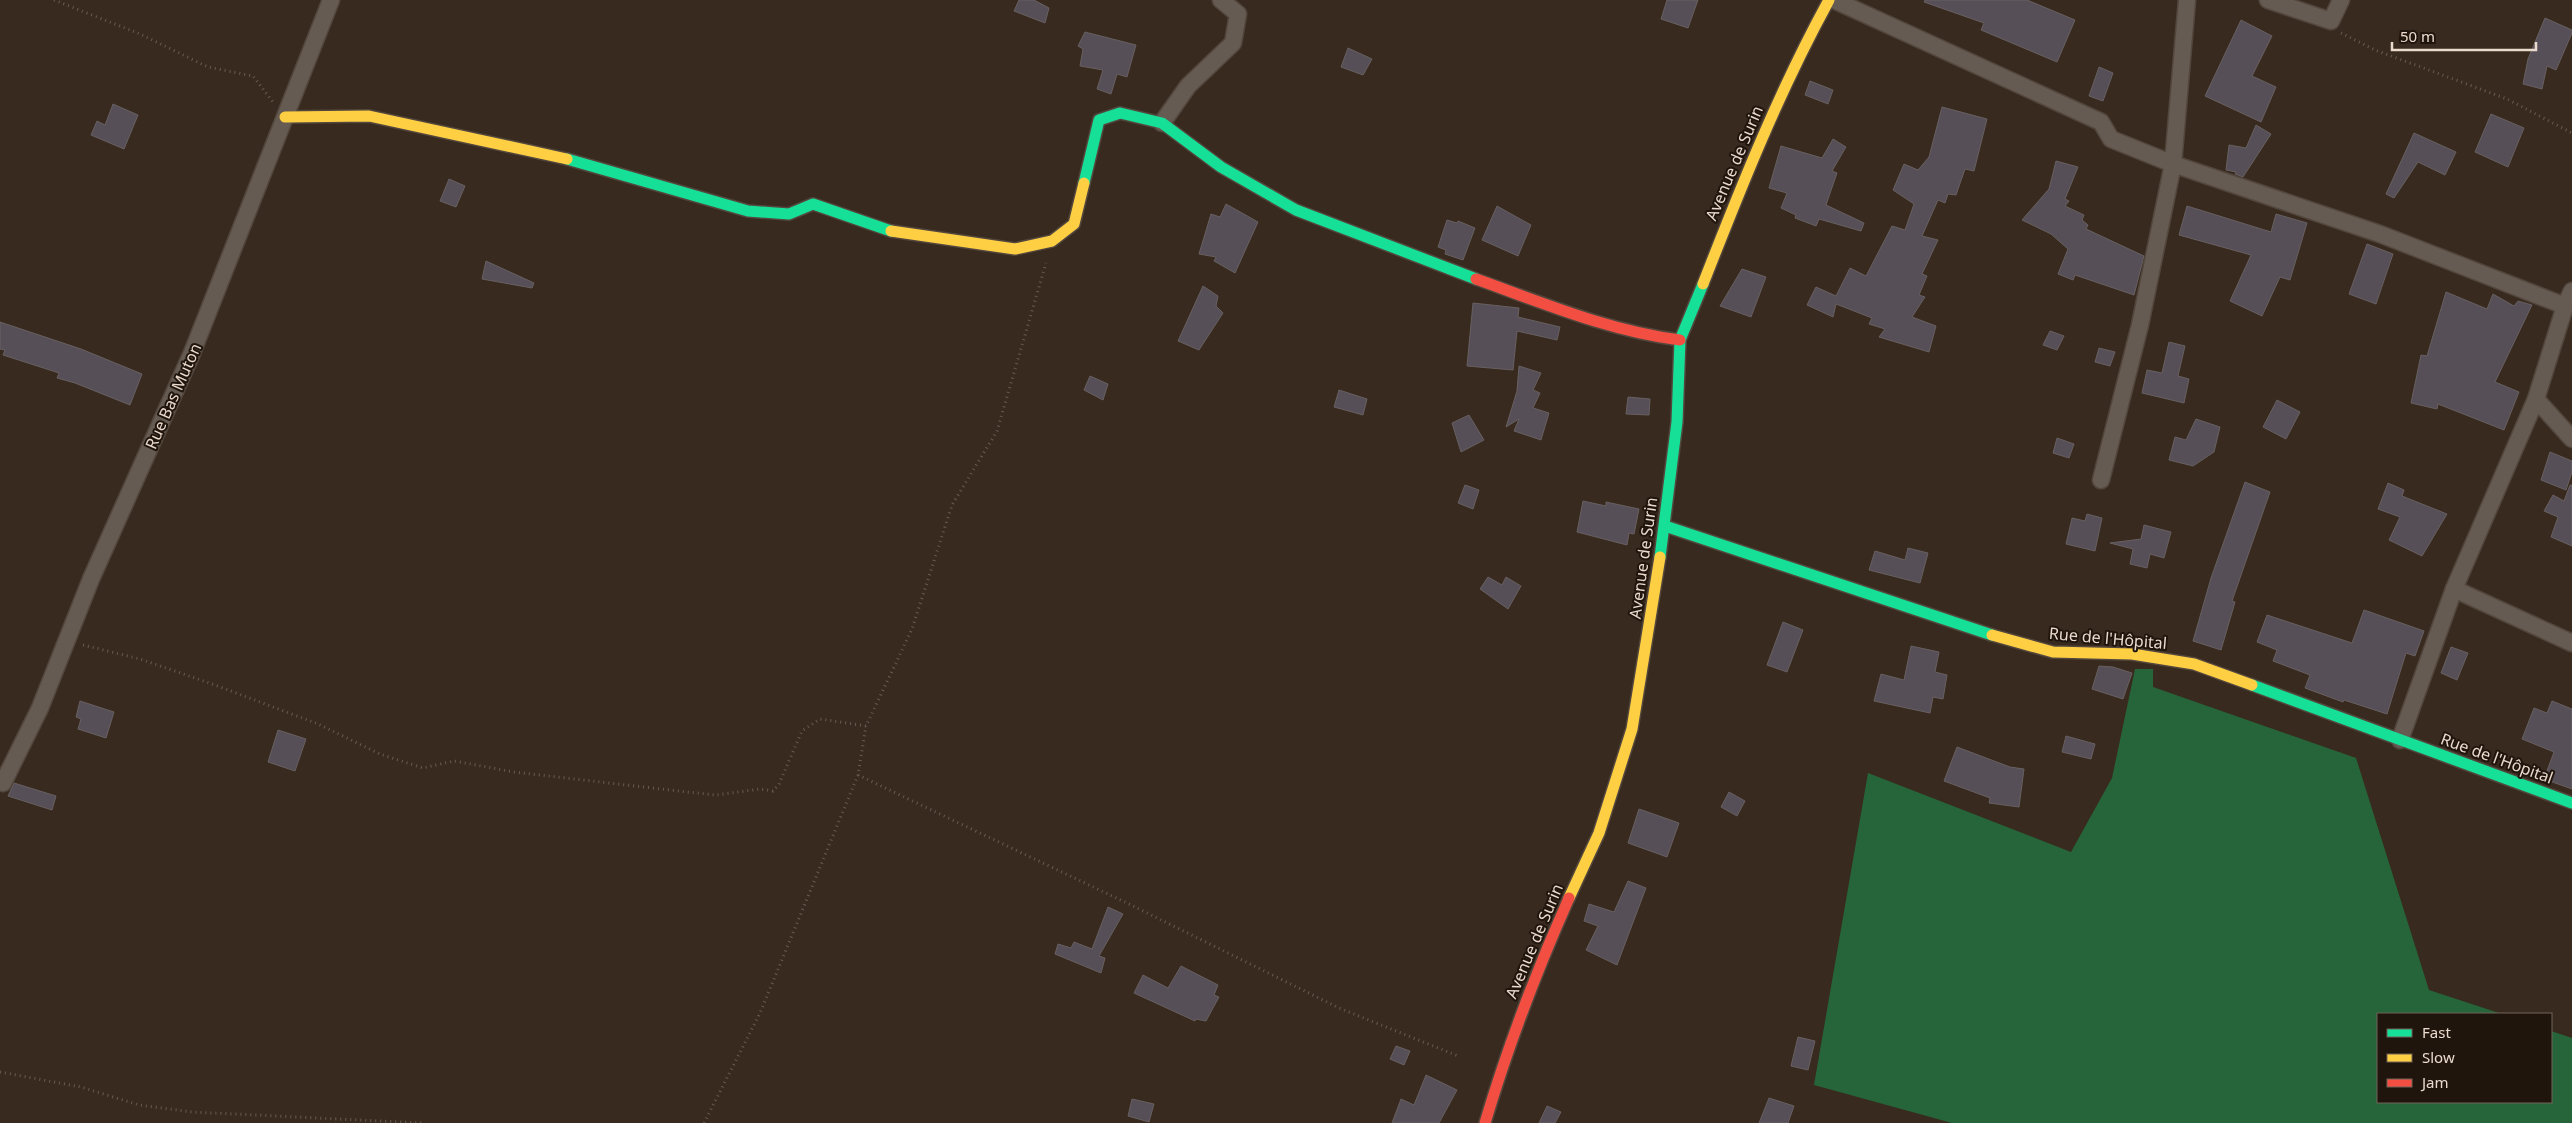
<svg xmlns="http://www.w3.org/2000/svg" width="2572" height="1123" font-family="'Noto Sans',sans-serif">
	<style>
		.forest { fill: #26653a }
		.building { fill: #574f57; stroke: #676061 }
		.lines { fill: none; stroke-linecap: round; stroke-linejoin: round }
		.street-casing { stroke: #53473d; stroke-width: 19 }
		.fast-casing { stroke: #53473d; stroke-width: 14 }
		.slow-casing { stroke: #53473d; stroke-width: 14 }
		.jam-casing { stroke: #53473d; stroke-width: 14 }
		.path { stroke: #665c54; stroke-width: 3; stroke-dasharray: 1 4; stroke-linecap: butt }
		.street { stroke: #655b52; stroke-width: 16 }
		.fast { stroke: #16e098; stroke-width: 11 }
		.slow { stroke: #ffcf43; stroke-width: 11 }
		.jam { stroke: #f24e42; stroke-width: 11 }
		.labels { text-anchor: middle; stroke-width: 4; stroke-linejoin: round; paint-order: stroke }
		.street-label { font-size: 16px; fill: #eadacd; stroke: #20150c }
	</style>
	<rect width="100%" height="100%" fill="#382a1e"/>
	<polygon class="forest" points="2135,669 2153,669 2153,687 2356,758 2429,990 2502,1014 2378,1014 2378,1102 2551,1102 2551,1031 2572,1038 2572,1123 1952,1123 1814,1085 1868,773 2071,852 2112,778"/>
	<g class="building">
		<polygon points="1019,0 1034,0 1049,8 1045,23 1014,11"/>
		<polygon points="1667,0 1698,0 1688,28 1661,19"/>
		<polygon points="1925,0 2027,0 2075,20 2057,62 1981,30 1984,23 1924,2"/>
		<polygon points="2545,18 2572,30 2572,33 2556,70 2547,66 2542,89 2523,84 2528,59"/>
		<polygon points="2241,20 2272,36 2252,76 2276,87 2261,122 2205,96"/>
		<polygon points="1085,32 1136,45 1127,77 1117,74 1111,94 1097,89 1103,70 1080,66 1083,49 1078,46"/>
		<polygon points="1348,48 1372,59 1363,75 1341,67"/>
		<polygon points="2099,67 2113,73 2103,101 2089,96"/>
		<polygon points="1810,81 1833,90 1828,104 1805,95"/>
		<polygon points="113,104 138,115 124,149 91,135 97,121 105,125"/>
		<polygon points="1942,107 1987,119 1974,171 1965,169 1956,195 1948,194 1945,203 1938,200 1922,236 1938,240 1922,274 1927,276 1919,295 1925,297 1912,317 1936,326 1929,352 1879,337 1885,329 1869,324 1872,318 1836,304 1833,317 1807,305 1816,287 1836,296 1850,268 1866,276 1892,226 1905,230 1914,204 1893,190 1904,164 1918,170 1929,157"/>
		<polygon points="2491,114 2524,128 2508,167 2475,152"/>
		<polygon points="2256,125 2271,134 2243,177 2235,174 2236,172 2226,170 2229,145 2246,148"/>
		<polygon points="2414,133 2456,152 2445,175 2418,162 2394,198 2386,194"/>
		<polygon points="1833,139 1846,147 1832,171 1837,173 1826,205 1864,223 1861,231 1819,219 1816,226 1795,218 1796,215 1781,208 1787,193 1769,188 1781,146 1822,158"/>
		<polygon points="2056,161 2078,167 2065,199 2069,201 2065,206 2084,215 2082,220 2088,225 2086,229 2144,256 2134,295 2075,275 2073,280 2058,274 2068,249 2051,234 2022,220 2049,189"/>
		<polygon points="449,179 465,186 456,207 440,201"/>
		<polygon points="1226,204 1258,222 1235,273 1214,261 1216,257 1199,254 1211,214 1220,217"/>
		<polygon points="1497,206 1531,225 1518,256 1482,240"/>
		<polygon points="2187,206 2271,232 2276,214 2307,223 2290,280 2280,277 2262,316 2230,301 2251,255 2179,235"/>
		<polygon points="1447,220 1457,223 1458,221 1475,228 1463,260 1445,254 1446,250 1438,247"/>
		<polygon points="2367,244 2393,254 2376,304 2349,294"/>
		<polygon points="486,261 534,283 532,288 482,279"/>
		<polygon points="1742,269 1766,277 1751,317 1720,306"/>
		<polygon points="1203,286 1218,296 1216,306 1223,313 1199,350 1178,341"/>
		<polygon points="2446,292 2487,309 2493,294 2514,306 2518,301 2532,305 2495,382 2519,392 2504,430 2438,404 2437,409 2411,403 2421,355 2427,356"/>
		<polygon points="1473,303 1519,308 1518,317 1560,327 1557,340 1517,331 1513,370 1467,366"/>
		<polygon points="0,322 81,349 142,374 130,405 75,383 57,378 59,373 3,355 5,350 0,349"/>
		<polygon points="2050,331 2064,336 2057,350 2043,345"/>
		<polygon points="2169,342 2185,346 2178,376 2189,379 2184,403 2142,393 2147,370 2162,373"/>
		<polygon points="2099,348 2115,352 2110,366 2095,362"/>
		<polygon points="1519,366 1541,373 1533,390 1540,393 1533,408 1549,413 1541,440 1514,431 1519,419 1506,427 1517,391"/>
		<polygon points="1090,376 1108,384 1103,400 1084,390"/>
		<polygon points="1339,390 1367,399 1363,415 1334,407"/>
		<polygon points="1628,397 1650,399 1649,415 1626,414"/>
		<polygon points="2277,400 2300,412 2286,439 2263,427"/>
		<polygon points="1469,415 1484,440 1461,452 1452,423"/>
		<polygon points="2196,419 2220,427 2214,452 2193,466 2169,460 2175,437 2186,440"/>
		<polygon points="2057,438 2074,444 2069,458 2053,453"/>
		<polygon points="2550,452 2572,461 2572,472 2566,490 2541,480"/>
		<polygon points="2245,482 2270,492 2232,601 2235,602 2221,650 2193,641 2211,578"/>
		<polygon points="2388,483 2404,490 2402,496 2447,514 2422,556 2389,540 2400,517 2378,509"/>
		<polygon points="1465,485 1479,490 1473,509 1458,503"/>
		<polygon points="2570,485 2572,485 2572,546 2551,537 2558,517 2544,511 2553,495 2564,501"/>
		<polygon points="1583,501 1606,506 1606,502 1639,509 1634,534 1629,533 1627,545 1577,532"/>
		<polygon points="2087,514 2102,518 2095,551 2066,544 2072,518 2085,521"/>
		<polygon points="2144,525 2171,532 2164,558 2150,554 2147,568 2130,564 2133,549 2110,543 2141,539"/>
		<polygon points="1908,548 1928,553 1920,583 1869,570 1875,551 1905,560"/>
		<polygon points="1488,577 1502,585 1506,577 1521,586 1508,609 1480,589"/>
		<polygon points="2364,610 2424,631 2415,656 2406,653 2387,714 2344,700 2343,702 2305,688 2310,675 2273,661 2277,650 2257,642 2267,615 2352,643"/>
		<polygon points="1783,622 1803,630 1787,672 1767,665"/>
		<polygon points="1911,646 1939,652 1935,672 1947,675 1943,699 1933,697 1930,713 1874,701 1881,674 1904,680"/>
		<polygon points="2451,647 2468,653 2457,680 2441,673"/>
		<polygon points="2099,666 2113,667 2132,673 2123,699 2092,689"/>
		<polygon points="80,701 114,712 106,738 78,729 81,719 76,717"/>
		<polygon points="2552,701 2572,709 2572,789 2544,779 2554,752 2522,739 2534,708 2547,713"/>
		<polygon points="278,730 306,739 295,771 268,762"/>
		<polygon points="2066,736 2095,744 2091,759 2062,752"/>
		<polygon points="1957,747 2010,767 2024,769 2019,807 1989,803 1990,798 1944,781"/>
		<polygon points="14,783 56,796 52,810 8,796"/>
		<polygon points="1729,792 1745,801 1737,816 1721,807"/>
		<polygon points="1639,809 1679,823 1667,857 1628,843"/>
		<polygon points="1628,881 1646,888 1617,965 1586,950 1598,926 1584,921 1589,904 1614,912"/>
		<polygon points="1108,907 1123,914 1099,956 1105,958 1101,973 1055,954 1058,944 1071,948 1074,942 1092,949"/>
		<polygon points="1181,966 1218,985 1214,995 1219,997 1206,1021 1196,1019 1195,1021 1134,993 1143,975 1168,988"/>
		<polygon points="1798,1037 1815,1041 1808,1070 1791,1066"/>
		<polygon points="1396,1046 1410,1051 1404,1065 1390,1059"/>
		<polygon points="1426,1075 1457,1090 1439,1123 1392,1123 1401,1099 1414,1105"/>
		<polygon points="1769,1098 1794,1106 1788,1123 1759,1123"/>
		<polygon points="1132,1099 1154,1104 1149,1122 1128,1116"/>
		<polygon points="1547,1106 1561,1112 1555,1123 1539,1123"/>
	</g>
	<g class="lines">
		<defs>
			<g id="street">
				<polyline points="1834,0 2101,122 2111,139 2173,164 2380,234 2565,306"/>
				<polyline points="2268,0 2331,21 2341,0"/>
				<polyline points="1162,123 1188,86 1233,43 1238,14 1221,0"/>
				<polyline points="2572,291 2565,306 2536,399 2454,589 2572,643"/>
				<polyline points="2536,399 2572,439"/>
				<polyline points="2101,480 2140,325 2173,164 2187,0"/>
				<polyline points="2400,740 2454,589"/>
				<polyline points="0,781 3,783 40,708 91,579 192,353 331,0"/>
			</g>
			<g id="fast">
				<polyline points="567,159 748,211 789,214 813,204 891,231"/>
				<polyline points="1084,183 1099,120 1120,113 1162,123 1221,167 1296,210 1476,279"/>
				<polyline points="1665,526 1992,635"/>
				<polyline points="1660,557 1677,422 1680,340 1703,284"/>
				<polyline points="2252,685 2572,803"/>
			</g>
			<g id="slow">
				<polyline points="285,117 369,116 567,159"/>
				<polyline points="891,231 1015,249 1052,241 1074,224 1084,183"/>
				<path d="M1703,284C1741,187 1779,91 1829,0"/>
				<polyline points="1992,635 2053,652 2132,654 2194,664 2252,685"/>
				<polyline points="1569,898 1599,833 1632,729 1660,557"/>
			</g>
			<g id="jam">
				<path d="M1476,279C1543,303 1609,331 1680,340"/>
				<path d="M1485,1123C1508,1046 1536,972 1569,898"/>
			</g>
		</defs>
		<use href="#street" class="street-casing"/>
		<use href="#fast" class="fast-casing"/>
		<use href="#slow" class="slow-casing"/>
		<use href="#jam" class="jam-casing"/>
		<g class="path">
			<polyline points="54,0 140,34 208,67 253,76 273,102"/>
			<polyline points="2341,33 2375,50 2507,99 2572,133"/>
			<polyline points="83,645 140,659 215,685 318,724 380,754 423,768 454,761 514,772 687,792 716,795 760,789 773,791 779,784 802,731 820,719 866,726 912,629 952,505 997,431 1046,263"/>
			<polyline points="858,775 1129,904 1339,1008 1458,1056"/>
			<polyline points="0,1072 81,1087 139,1105 192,1112 422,1123"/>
			<polyline points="704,1123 760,1013 858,775 866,726"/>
		</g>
		<use href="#street" class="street"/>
		<use href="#fast" class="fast"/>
		<use href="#slow" class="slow"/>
		<use href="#jam" class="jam"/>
	</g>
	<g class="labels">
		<g class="street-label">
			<text transform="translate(1734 163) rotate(-67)" y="6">Avenue de Surin</text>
			<text transform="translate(173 396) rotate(-66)" y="6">Rue Bas Muton</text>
			<text transform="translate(1643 558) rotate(-82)" y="6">Avenue de Surin</text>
			<text transform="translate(2108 638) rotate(5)" y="6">Rue de l'Hôpital</text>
			<text transform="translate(2497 758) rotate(20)" y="6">Rue de l'Hôpital</text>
			<text transform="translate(1534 941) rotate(-67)" y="6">Avenue de Surin</text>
		</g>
	</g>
	<rect x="2377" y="1013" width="175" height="90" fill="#20150c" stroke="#716459"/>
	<rect x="2387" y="1029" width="25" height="8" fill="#16e098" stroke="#716459"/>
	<text x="2422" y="1038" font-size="15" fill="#eadacd">Fast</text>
	<rect x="2387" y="1054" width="25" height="8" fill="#ffcf43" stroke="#716459"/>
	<text x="2422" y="1063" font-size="15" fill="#eadacd">Slow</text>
	<rect x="2387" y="1079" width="25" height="8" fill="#f24e42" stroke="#716459"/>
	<text x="2422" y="1088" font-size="15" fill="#eadacd">Jam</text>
	<path d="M2392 42v8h144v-8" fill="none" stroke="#eadacd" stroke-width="2.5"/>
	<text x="2400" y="42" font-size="15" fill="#eadacd" stroke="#20150c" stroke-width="4" paint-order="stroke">50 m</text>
</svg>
